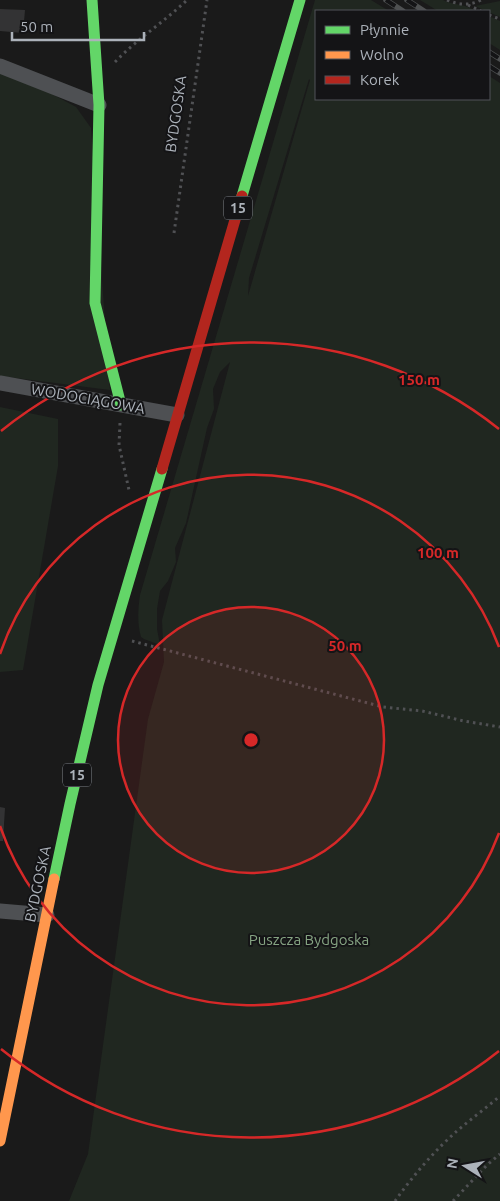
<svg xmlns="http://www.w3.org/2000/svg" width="500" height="1201" font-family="Ubuntu,sans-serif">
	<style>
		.green { fill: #202720; fill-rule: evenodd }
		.building { fill: #333334 }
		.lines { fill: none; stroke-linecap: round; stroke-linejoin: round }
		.path { stroke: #505154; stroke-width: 3; stroke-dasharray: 2.5 4; stroke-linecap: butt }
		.street { stroke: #4e5053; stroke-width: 15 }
		.fast { stroke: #63d668; stroke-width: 11 }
		.slow { stroke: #ff974d; stroke-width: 11 }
		.jam { stroke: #b3261e; stroke-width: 11 }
		.rail-casing { stroke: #4e5051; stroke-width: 5.5 }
		.rail { stroke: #141416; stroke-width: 4; stroke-dasharray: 11; stroke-linecap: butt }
		.ring { fill: none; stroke: #d62828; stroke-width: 2.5 }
		.labels { text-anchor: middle; stroke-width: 4; stroke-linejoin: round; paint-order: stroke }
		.shield { fill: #141416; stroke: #7e8389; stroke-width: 1 }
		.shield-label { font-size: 14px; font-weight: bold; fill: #acb2ba }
		.street-label { font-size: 15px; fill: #acb2ba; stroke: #141416 }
		.park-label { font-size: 15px; fill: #86a483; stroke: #141416 }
		.centre { fill: #d62828; stroke: #141416; stroke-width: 2.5 }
		.ring-label { font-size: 15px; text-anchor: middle; font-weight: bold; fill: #d62828; stroke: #141416; stroke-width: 4; stroke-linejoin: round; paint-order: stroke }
	</style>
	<rect width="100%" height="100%" fill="#1a1a1a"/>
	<g class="green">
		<path d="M315,0H371L389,11H316V99H489V76L500,83V1201H69L88,1154L148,719L164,662L162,620L230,362L220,372L213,389L214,409L207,428L186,523L175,548L176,562L168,581L160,591L157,609V629L160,645L144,639L141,637C137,623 138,609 140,595ZM309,79L310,80L248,296L249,278Z"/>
		<polygon points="420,0 443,0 447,2 465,6 477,11 438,11"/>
		<polygon points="500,1 500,17 475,6"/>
		<polygon points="489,16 500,21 500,50 489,43"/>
		<polygon points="0,73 39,87 76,107 91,128 110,390 0,376"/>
		<polygon points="0,407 58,419 58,466 23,670 0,672"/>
	</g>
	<g class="building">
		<polygon points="0,9 25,10 23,33 0,31"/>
		<polygon points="0,807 5,808 3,841 0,841"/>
	</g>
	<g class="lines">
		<g class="path">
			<path d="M447,0C459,5 470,6 481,0"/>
			<polyline points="468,5 481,11"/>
			<polyline points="489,15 500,19"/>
			<path d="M115,62C137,39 164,22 187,0"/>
			<polyline points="174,233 207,0"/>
			<polyline points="120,423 119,445 129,490"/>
			<polyline points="132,641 383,707 422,711 464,721 500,727"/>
			<path d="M395,1201C412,1177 435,1150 457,1131C471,1119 486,1108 500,1096"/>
			<polyline points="453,1201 487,1165 500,1154"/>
		</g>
		<g class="street">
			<polyline points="0,66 99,105"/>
			<polyline points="0,383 177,415"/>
			<polyline points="0,911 47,915"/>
		</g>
		<g class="fast">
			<polyline points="92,0 99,105 95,303 121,405"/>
			<polyline points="242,196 300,0"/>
			<polyline points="54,879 70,804 98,685 162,469"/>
		</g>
		<polyline class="slow" points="0,1141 54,879"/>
		<polyline class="jam" points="162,469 242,196"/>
		<defs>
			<g id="rail">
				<polyline points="386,0 403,11"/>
				<polyline points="407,0 424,11"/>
				<polyline points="489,52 500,59"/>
				<polyline points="489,66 500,73"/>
			</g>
		</defs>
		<use href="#rail" class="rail-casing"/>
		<use href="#rail" class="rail"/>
	</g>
	<circle cx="251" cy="740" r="133" fill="#d62828" fill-opacity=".12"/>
	<g class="ring">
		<circle cx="251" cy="740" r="133"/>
		<path d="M499 833A265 265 0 0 1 0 826M0 654A265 265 0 0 1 499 647"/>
		<path d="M499 1051A398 398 0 0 1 1 1049M1 431A398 398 0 0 1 499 429"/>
	</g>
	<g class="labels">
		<g class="shield">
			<rect x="224" y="196.5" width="28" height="23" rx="4"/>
			<rect x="63" y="763.5" width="28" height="23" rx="4"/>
		</g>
		<g class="shield-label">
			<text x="238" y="213">15</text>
			<text x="77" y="780">15</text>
		</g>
		<g class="street-label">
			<text transform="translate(176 114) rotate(-82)" y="5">BYDGOSKA</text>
			<text transform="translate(88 399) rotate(10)" y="5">WODOCIĄGOWA</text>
			<text transform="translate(38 884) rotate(-78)" y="5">BYDGOSKA</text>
		</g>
		<g class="park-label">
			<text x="309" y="945">Puszcza Bydgoska</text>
		</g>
	</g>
	<circle cx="251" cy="740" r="8" class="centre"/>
	<g class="ring-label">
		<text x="419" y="385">150 m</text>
		<text x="438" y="558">100 m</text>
		<text x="345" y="651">50 m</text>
	</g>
	<rect x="315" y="10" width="175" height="90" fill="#141416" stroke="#515358"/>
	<rect x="325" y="26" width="25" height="8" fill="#63d668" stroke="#515358"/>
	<text x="360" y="35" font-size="15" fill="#acb2ba">Płynnie</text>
	<rect x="325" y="51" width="25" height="8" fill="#ff974d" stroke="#515358"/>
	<text x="360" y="60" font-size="15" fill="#acb2ba">Wolno</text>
	<rect x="325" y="76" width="25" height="8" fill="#b3261e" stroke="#515358"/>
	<text x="360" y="85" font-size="15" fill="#acb2ba">Korek</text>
	<g transform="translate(465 1166) rotate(281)" stroke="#141416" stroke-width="4" paint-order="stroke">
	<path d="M0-4L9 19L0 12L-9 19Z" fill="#acb2ba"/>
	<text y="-8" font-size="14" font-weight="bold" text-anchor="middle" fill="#acb2ba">N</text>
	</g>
	<path d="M12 32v8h132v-8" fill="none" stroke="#acb2ba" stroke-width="2.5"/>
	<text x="20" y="32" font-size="15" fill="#acb2ba" stroke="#141416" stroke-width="4" paint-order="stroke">50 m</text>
</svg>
